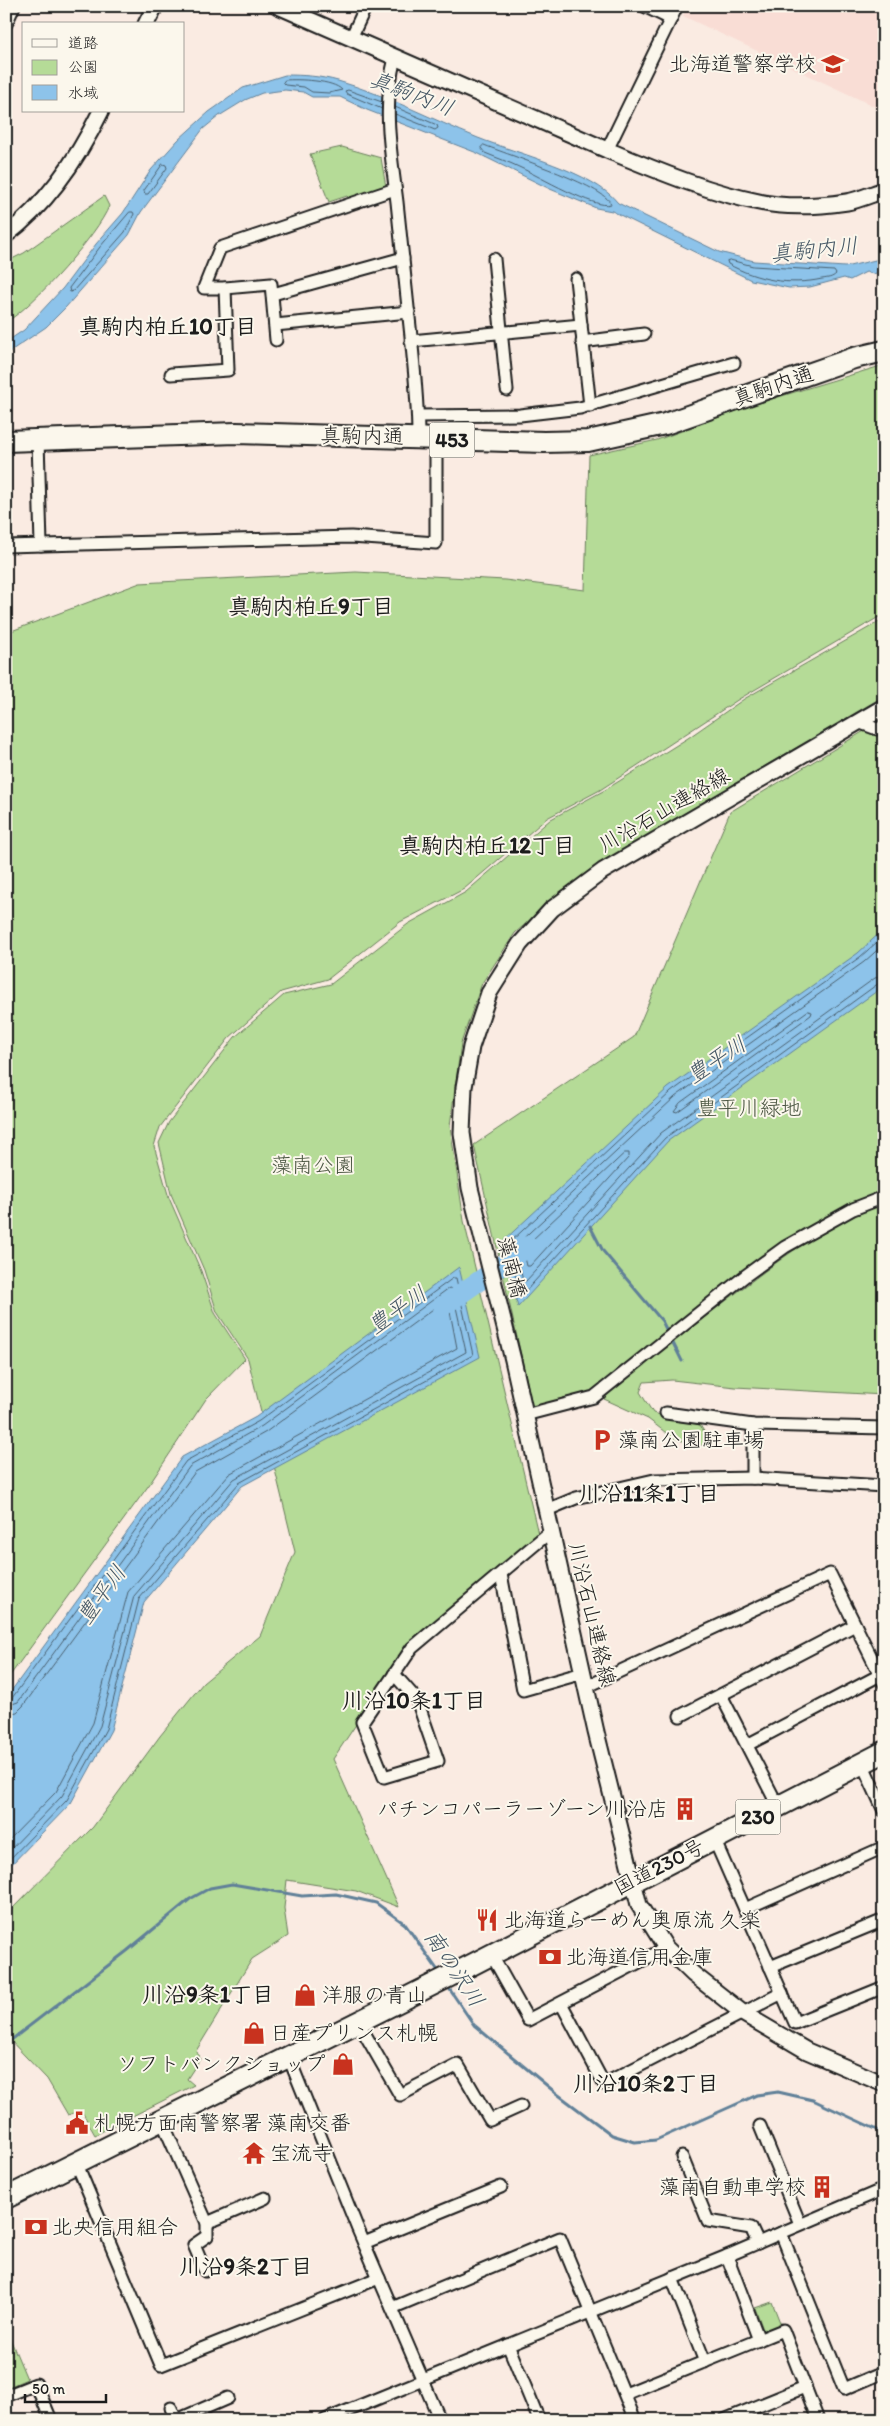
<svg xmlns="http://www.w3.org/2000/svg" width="890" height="2426" font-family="Itim,'Klee One',sans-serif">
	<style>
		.built { fill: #f9ddd5 }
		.green { fill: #b5db97; stroke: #687c5a }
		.water { fill: #8dc3ea; stroke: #608098 }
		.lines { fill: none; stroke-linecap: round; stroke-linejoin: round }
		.shore { stroke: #495f6e; stroke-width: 1 }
		.stream { stroke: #608098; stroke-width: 3 }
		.river { stroke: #8dc3ea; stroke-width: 20 }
		.minor-casing { stroke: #1c1c1c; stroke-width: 15 }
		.tertiary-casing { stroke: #1c1c1c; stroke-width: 19 }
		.trunk-casing { stroke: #1c1c1c; stroke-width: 24 }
		.minor { stroke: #fbf7ec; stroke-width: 11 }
		.tertiary { stroke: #fbf7ec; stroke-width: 15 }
		.trunk { stroke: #fbf7ec; stroke-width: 20 }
		.labels { text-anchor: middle; stroke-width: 4; stroke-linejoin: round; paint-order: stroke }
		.shield { fill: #fbf7ec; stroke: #5f5e5a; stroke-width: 1 }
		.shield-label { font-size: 20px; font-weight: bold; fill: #1c1c1c }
		.poi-label { font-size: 21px; fill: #1c1c1c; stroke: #fbf7ec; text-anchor: start }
		.street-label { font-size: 21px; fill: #1c1c1c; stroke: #fbf7ec }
		.park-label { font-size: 21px; fill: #4a5541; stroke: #fbf7ec }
		.water-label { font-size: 22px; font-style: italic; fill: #445664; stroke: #fbf7ec }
		.neighbourhood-label { font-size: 22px; font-weight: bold; fill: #1c1c1c; stroke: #fbf7ec }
	</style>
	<rect width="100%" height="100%" fill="#faebe2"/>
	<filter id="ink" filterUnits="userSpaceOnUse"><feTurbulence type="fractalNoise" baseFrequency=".02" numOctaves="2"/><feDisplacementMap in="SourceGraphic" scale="10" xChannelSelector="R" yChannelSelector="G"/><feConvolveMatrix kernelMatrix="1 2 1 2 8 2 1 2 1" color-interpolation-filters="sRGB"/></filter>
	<g filter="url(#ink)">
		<polygon class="built" points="687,6 884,6 884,111 683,16"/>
		<g class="green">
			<polygon points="342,147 381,158 386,187 350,199 347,196 329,202 310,154"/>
			<path d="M104,196L109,206C99,233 32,308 6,322V262L24,253Z"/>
			<polygon points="884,365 884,614 739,699 600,790 547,818 464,889 400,922 328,979 281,992 229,1038 160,1127 154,1146 169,1198 201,1271 215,1313 245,1359 206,1399 149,1485 6,1681 6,633 140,583 356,572 505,580 585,590 589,455 657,440 755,404"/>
			<polygon points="884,619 884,696 680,816 567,888 515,933 482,983 461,1043 450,1126 464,1221 539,1538 446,1615 369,1705 333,1759 399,1907 356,1891 287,1880 284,1908 288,1936 252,1959 196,2051 200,2059 187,2079 194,2085 95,2135 81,2110 68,2115 47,2079 6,2036 6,1915 93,1827 160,1736 203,1683 260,1636 295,1552 248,1359 217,1312 204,1270 171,1194 159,1143 169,1122 235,1037 284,995 331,984 408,924 466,892 551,819 605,790 688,738 744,699"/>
			<polygon points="884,719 884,1193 845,1208 595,1392 533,1409 474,1145 634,1037 730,812"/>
			<path d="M884,1202V1395L735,1387L672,1380L644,1382L640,1392L653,1413L700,1425L708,1438L705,1446L674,1439L648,1419L604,1399L613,1389C651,1359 689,1330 727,1300C779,1260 822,1226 884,1202Z"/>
			<polygon points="772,2302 781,2325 764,2332 755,2308"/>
			<polygon points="6,2329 27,2379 6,2388"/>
		</g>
		<g class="water">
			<path d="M285,75C303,75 320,76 338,81C387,95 431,119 478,138C516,153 594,172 618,203L719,252L754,261L845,267L884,258V271L873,274L866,272L850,280L844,278L810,287L789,288L751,280L612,211L596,208L550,189L477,153L367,110L340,97H312L303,92L285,90L262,93L245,100L219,116L203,129L141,212L129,235L66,307L46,327L6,354V342L24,330L63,288L96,244L123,213L151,170L178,140L209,112L243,88Z"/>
			<polygon points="884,929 884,986 668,1141 518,1307 501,1243 668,1088 858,953"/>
			<polygon points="459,1267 480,1357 242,1486 144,1602 111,1730 71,1803 6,1870 6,1698 182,1457 256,1417"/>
		</g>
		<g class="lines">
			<g class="shore">
				<path d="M285,80C298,79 333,80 342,90L329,93L312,92L304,87L285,85L283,83Z"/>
				<polyline points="382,109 347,94 345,91 348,90 382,102"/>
				<polyline points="395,114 435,130 438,128 437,125 395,107"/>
				<path d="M484,145C506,154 605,186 611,204C596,210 537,175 521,168C509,162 497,158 485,153L481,148Z"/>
				<polygon points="163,164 166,165 167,168 148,194 145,194 144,191"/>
				<polygon points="130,212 133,212 134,214 125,232 73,291 70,292 69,288 100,247"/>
				<path d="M730,260L753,266L834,271L836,274C832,278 828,278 822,279C790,286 757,280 728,264L727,261Z"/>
				<polyline points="884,936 860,957 671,1092 508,1244 520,1294 523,1294 665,1138 879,983 884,982"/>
				<polyline points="884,944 864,962 675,1097 515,1246 523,1281 526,1281 661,1133 875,978 884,976"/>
				<polygon points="808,1011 812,1012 811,1015 677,1112 674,1111 680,1103"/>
				<polygon points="625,1153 629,1153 629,1157 530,1266 527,1266 523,1249"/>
				<polyline points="6,1700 12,1698 186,1461 259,1421 453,1278 456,1278 473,1355 239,1483 139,1599 106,1729 67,1800 6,1863"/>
				<polyline points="6,1706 18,1702 190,1466 262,1426 449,1288 452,1289 466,1352 234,1479 134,1596 100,1726 62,1796 6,1854"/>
				<polyline points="6,1714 17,1712 23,1706 195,1472 266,1432 444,1301 448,1301 457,1348 229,1474 128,1592 93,1723 56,1792 6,1843"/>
			</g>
			<g class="stream">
				<polyline points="590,1226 603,1251 662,1321 668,1333"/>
				<polyline points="671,1339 682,1361"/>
				<polyline points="446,1984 474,2025 556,2093 612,2135 635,2142 656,2140 757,2095 778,2092 813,2100 884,2133"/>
				<polyline points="6,2044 127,1951 190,1899 210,1888 232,1884 302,1896 336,1894 376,1903 405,1924 439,1972"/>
			</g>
			<polyline class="river" points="443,1306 518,1254 527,1246"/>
			<defs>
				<g id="minor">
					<polyline points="644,6 671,19"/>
					<polyline points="6,24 14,6"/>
					<polyline points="351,38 366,6"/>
					<path d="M395,58C382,106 391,153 397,202C402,250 407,298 412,346C415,376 418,407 418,437"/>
					<polyline points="607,150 677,6"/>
					<polyline points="494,259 507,390"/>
					<polyline points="576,279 590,406"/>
					<polyline points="225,288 271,284 276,340"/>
					<polyline points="273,294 403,258"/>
					<polyline points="275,325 409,312"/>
					<polyline points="411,341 581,325"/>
					<polyline points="582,342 644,334"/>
					<polyline points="171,374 228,370 225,288 204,288 220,248 395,189"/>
					<polyline points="418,416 520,415 580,408 734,363"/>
					<polyline points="38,440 41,545"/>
					<polyline points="6,546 351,537 436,543 436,439"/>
					<polyline points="858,722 877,729 884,726"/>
					<polyline points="666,1413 753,1425 884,1428"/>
					<polyline points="525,1415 594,1397 745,1276 785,1247 853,1209 884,1197"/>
					<polyline points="753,1478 753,1425"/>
					<polyline points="547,1510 576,1498 654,1480 753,1478 884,1486"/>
					<polyline points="501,1574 523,1690 583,1673"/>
					<polyline points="394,1674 417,1700 438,1761 384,1777 362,1722 412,1648 551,1531"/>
					<polyline points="586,1687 830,1574 884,1683"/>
					<polyline points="721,1695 778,1806"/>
					<polyline points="680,1716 855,1625"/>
					<polyline points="747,1745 880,1675"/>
					<polyline points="862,1763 884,1811"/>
					<polyline points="714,1839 795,2023 884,1987"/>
					<polyline points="745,1909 884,1847"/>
					<polyline points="491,1954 528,2020 666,1948"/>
					<polyline points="770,1967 884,1920"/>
					<polyline points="561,2003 604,2084 782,1993"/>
					<polyline points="358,2022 400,2095 458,2065 490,2120 521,2106"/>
					<polyline points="289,2058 357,2227 440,2420"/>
					<polyline points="162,2121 207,2223 207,2236 194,2245 205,2271"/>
					<polyline points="760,2126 800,2224"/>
					<polyline points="682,2157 708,2221 751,2228 758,2243"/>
					<polyline points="76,2162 161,2365 379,2278"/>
					<polyline points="207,2223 265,2198"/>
					<polyline points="781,2233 844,2389 884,2372"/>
					<polyline points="364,2243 501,2187"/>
					<polyline points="727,2256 759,2340"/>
					<polyline points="672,2278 705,2362"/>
					<polyline points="392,2308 560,2238 635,2420"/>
					<polyline points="508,2345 539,2420"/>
					<polyline points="625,2394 783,2330 818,2420"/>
					<polyline points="6,2396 36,2384 51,2420"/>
					<polyline points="171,2408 176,2420"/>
					<polyline points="177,2420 228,2398"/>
					<polyline points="325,2420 727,2256 884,2189"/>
					<polyline points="724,2420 805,2387"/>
				</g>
				<g id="tertiary">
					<path d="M278,6L607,150C656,170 707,192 759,202C787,208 820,206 847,202C859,200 872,194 884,190"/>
					<polyline points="146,24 155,6"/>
					<path d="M6,235C48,203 78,158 101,111"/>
					<polyline points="884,707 603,871 552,909 520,944 489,993 471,1047 464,1087 462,1133 470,1188 513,1360 596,1732 639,1905 666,1948 693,1974 744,2014 807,2051 884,2084"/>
				</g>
				<g id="trunk">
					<polyline points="6,441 236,433 544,442 588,441 665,424 854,358 884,351"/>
					<polyline points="6,2198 450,1976 884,1752"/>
				</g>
			</defs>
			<use href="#minor" class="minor-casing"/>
			<use href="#tertiary" class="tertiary-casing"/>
			<use href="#trunk" class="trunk-casing"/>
			<use href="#minor" class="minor"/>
			<use href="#tertiary" class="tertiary"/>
			<use href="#trunk" class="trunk"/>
		</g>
	</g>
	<defs>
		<symbol id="school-bare" viewBox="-9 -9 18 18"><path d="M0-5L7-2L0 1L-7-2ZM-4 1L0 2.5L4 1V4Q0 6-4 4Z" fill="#c8321e" stroke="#fbf7ec" stroke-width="2.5" paint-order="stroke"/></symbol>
		<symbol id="parking-bare" viewBox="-9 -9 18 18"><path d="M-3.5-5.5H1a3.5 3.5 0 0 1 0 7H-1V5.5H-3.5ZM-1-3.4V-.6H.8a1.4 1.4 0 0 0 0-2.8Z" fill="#c8321e" stroke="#fbf7ec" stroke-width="2.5" paint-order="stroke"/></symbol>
		<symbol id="building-bare" viewBox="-9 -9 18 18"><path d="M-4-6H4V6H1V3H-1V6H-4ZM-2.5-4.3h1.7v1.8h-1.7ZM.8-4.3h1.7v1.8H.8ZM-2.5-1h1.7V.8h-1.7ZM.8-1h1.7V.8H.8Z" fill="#c8321e" stroke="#fbf7ec" stroke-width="2.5" paint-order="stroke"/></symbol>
		<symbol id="restaurant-bare" viewBox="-9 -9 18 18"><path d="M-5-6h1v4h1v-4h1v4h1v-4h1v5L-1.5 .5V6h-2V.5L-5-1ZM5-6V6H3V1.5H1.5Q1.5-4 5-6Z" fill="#c8321e" stroke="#fbf7ec" stroke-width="2.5" paint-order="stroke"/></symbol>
		<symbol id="bank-bare" viewBox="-9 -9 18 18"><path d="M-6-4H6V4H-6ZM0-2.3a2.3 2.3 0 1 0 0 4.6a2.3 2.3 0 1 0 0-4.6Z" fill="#c8321e" stroke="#fbf7ec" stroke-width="2.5" paint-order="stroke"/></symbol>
		<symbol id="shop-bare" viewBox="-9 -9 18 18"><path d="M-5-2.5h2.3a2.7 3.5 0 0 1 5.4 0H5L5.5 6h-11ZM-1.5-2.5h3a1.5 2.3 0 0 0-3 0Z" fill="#c8321e" stroke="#fbf7ec" stroke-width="2.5" paint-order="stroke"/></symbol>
		<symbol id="civic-bare" viewBox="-9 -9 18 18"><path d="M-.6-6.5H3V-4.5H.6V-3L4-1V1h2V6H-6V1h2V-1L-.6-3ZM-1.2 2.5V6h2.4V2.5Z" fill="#c8321e" stroke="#fbf7ec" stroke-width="2.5" paint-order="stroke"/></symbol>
		<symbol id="temple-bare" viewBox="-9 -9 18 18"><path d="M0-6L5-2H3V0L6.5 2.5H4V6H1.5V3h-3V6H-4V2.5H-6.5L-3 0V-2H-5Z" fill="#c8321e" stroke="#fbf7ec" stroke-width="2.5" paint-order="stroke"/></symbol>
	</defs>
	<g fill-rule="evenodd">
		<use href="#school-bare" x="817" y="48" width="32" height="32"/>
		<use href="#parking-bare" x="586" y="1424" width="32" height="32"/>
		<use href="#building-bare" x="669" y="1793" width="32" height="32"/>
		<use href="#restaurant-bare" x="471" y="1904" width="32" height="32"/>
		<use href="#bank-bare" x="534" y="1941" width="32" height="32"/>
		<use href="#shop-bare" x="289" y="1979" width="32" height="32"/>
		<use href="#shop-bare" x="238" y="2017" width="32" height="32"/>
		<use href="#shop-bare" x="327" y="2048" width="32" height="32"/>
		<use href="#civic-bare" x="61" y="2107" width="32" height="32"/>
		<use href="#temple-bare" x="238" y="2137" width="32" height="32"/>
		<use href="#building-bare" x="806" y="2171" width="32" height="32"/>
		<use href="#bank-bare" x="20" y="2211" width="32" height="32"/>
	</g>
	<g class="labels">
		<g class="shield">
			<rect x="429.5" y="422.5" width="45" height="35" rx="4"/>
			<rect x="735.5" y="1799.5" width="45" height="35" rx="4"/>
		</g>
		<g class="shield-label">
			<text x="452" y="447">453</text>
			<text x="758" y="1824">230</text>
		</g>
		<g class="poi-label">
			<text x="816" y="71" text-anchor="end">北海道警察学校</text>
			<text x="618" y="1447">藻南公園駐車場</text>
			<text x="668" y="1816" text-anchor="end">パチンコパーラーゾーン川沿店</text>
			<text x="504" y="1927">北海道らーめん奥原流 久楽</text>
			<text x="566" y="1964">北海道信用金庫</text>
			<text x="322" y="2002">洋服の青山</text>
			<text x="270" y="2040">日産プリンス札幌</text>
			<text x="326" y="2071" text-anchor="end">ソフトバンクショップ</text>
			<text x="94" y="2130">札幌方面南警察署 藻南交番</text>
			<text x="270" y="2160">宝流寺</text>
			<text x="806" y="2194" text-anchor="end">藻南自動車学校</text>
			<text x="52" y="2234">北央信用組合</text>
		</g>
		<g class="street-label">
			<text transform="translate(773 386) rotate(-19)" y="7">真駒内通</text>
			<text transform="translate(362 436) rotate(1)" y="7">真駒内通</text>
			<text transform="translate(664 810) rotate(-30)" y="7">川沿石山連絡線</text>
			<text transform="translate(512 1267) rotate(76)" y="7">藻南橋</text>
			<text transform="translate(592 1614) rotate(77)" y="7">川沿石山連絡線</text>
			<text transform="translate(659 1867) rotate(-27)" y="7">国道230号</text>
		</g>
		<g class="park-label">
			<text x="749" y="1115">豊平川緑地</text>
			<text x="313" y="1172">藻南公園</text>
		</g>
		<g class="water-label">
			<text transform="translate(412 93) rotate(21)" y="8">真駒内川</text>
			<text transform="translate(814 249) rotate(-6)" y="8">真駒内川</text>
			<text transform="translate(716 1059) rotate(-33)" y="8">豊平川</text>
			<text transform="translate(397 1309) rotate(-35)" y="8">豊平川</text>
			<text transform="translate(101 1594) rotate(-54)" y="8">豊平川</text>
			<text transform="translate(455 1968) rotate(56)" y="8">南の沢川</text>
		</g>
		<g class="neighbourhood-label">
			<text x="168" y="334">真駒内柏丘10丁目</text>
			<text x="311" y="614">真駒内柏丘9丁目</text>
			<text x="487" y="853">真駒内柏丘12丁目</text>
			<text x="649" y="1501">川沿11条1丁目</text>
			<text x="414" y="1708">川沿10条1丁目</text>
			<text x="208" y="2002">川沿9条1丁目</text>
			<text x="646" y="2091">川沿10条2丁目</text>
			<text x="246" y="2274">川沿9条2丁目</text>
		</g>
	</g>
	<rect width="890" height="2426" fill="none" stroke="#fbf7ec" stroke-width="25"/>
	<rect x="12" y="12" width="865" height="2401" fill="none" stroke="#1c1c1c" stroke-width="2" filter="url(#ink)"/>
	<rect x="22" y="22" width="162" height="90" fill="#fbf7ec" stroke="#a29f99"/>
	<rect x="32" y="39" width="25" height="8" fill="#fbf7ec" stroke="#a29f99"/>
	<text x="68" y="48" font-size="15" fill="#1c1c1c">道路</text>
	<rect x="32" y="60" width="25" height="15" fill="#b5db97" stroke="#a29f99"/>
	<text x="68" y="72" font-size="15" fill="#1c1c1c">公園</text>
	<rect x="32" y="85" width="25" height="15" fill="#8dc3ea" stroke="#a29f99"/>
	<text x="68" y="98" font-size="15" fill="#1c1c1c">水域</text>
	<path d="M25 2394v8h81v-8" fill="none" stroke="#1c1c1c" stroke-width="2.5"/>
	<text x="32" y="2394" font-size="15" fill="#1c1c1c" stroke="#fbf7ec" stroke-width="4" paint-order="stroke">50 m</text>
</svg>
